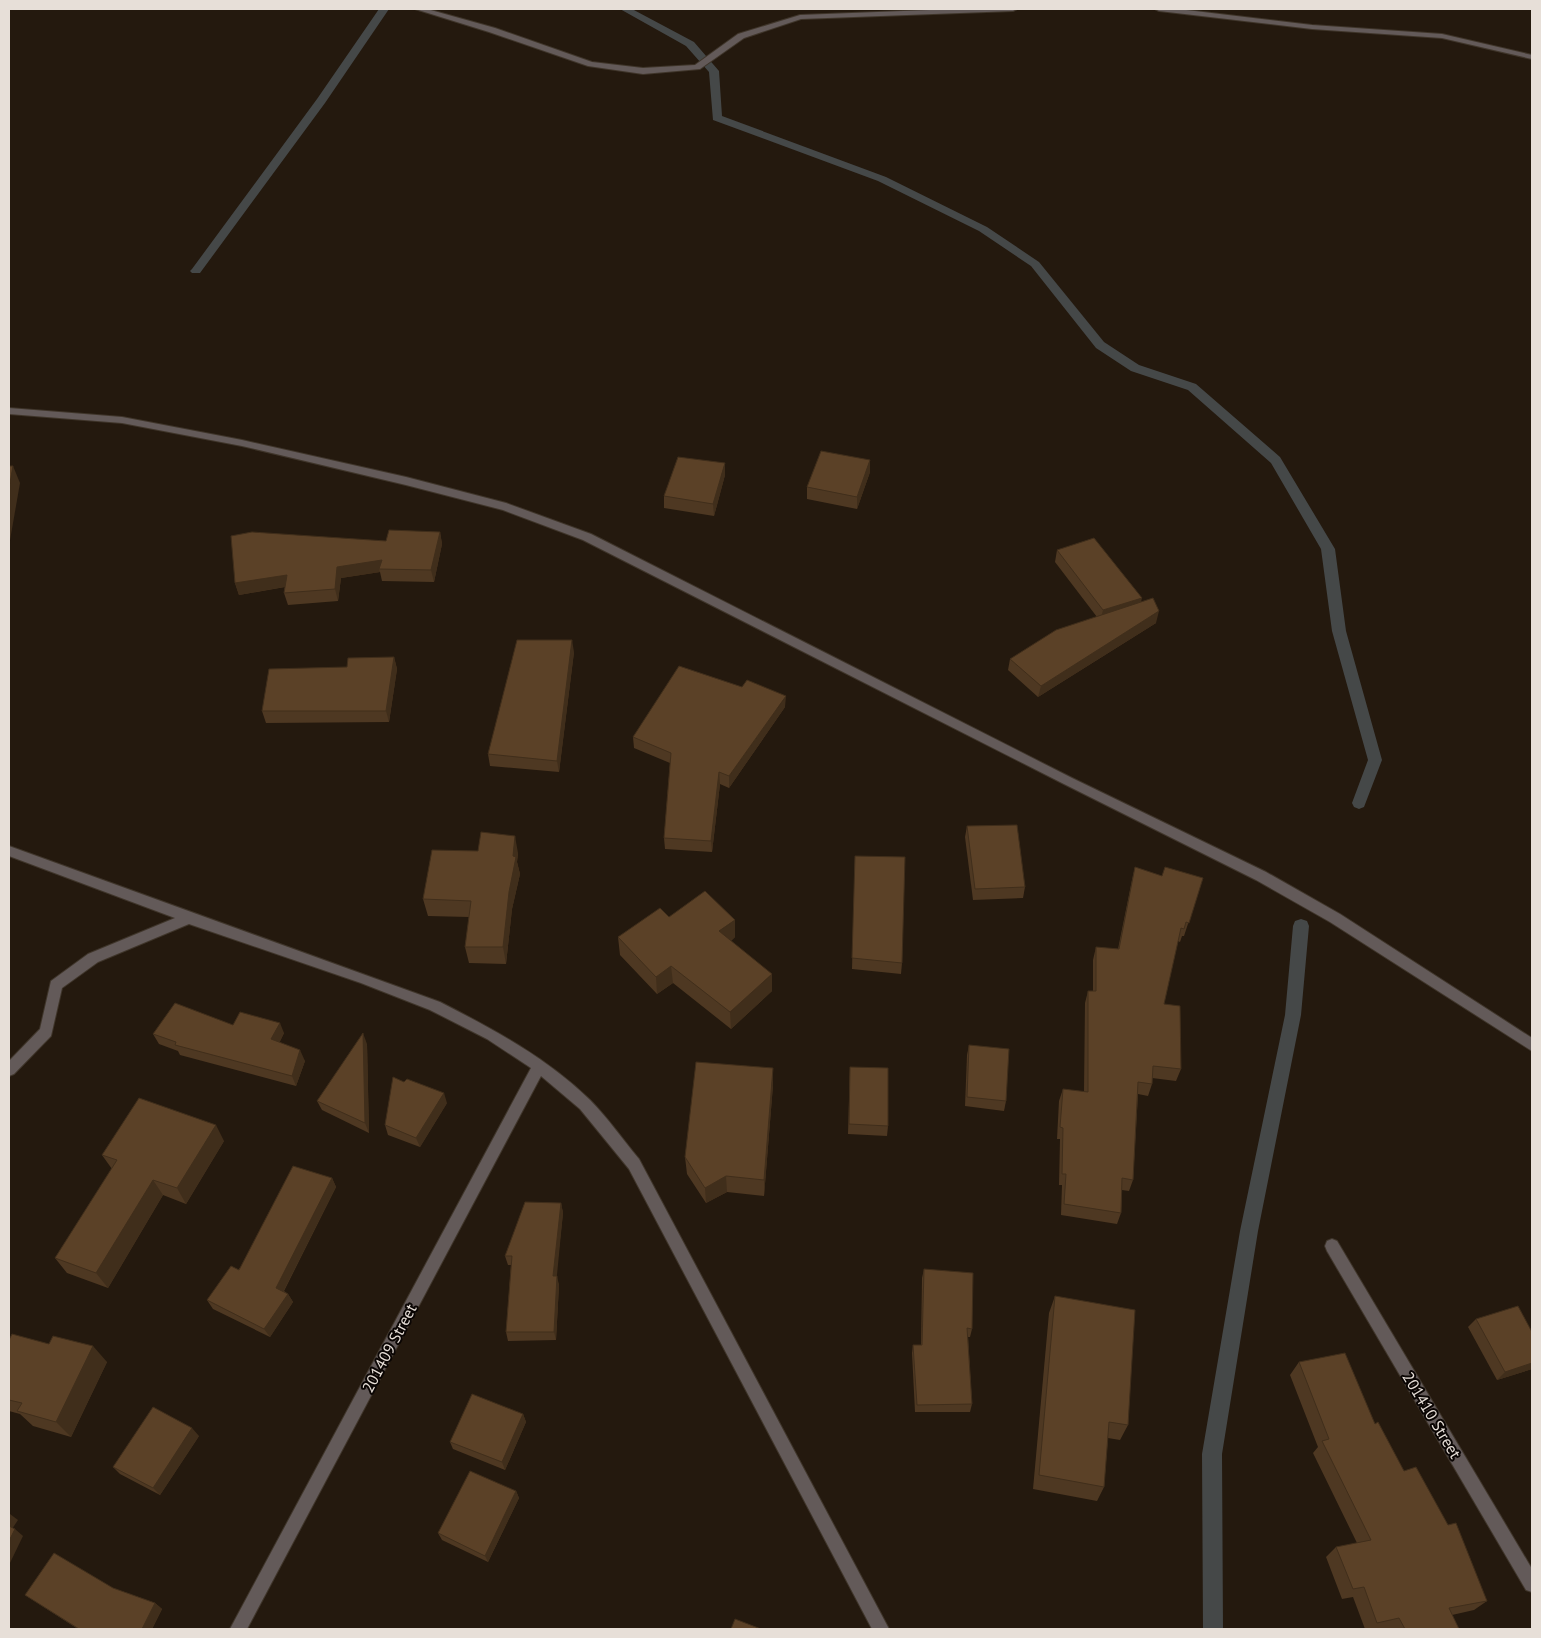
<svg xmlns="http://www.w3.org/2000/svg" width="1541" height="1638" font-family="'PT Sans',sans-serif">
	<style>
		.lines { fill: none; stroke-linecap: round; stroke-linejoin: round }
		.stream { fill: #454848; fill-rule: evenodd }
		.minor-casing { stroke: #3f352a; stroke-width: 2 }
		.minor { fill: #635a59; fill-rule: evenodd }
		.wall { fill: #4e3822 }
		.shaded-wall { fill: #402e1b }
		.building { fill: #5b4127; stroke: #402e1b }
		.labels { text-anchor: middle; stroke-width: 4; stroke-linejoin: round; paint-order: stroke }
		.near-street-label { font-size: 16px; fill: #e7dfd8; stroke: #0a0503 }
	</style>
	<rect width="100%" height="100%" fill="#24190e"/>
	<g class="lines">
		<g class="stream">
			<polygon points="379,9 389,9 325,103 200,273 192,273 190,271 192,269 317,99"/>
			<polygon points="620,9 632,9 694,42 719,71 722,116 886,177 987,227 1039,262 1104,342 1139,365 1196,384 1280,457 1335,549 1346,631 1382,760 1364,807 1359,809 1354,807 1352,803 1368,760 1332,631 1321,549 1271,463 1188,390 1131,371 1096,348 1031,266 979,231 878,181 713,120 709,72 686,46"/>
			<polygon points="1301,919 1307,921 1309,926 1301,1015 1258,1231 1222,1454 1223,1629 1203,1629 1202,1454 1240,1231 1285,1015 1293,926 1295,921"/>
		</g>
		<defs>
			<g id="minor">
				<polygon points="415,9 427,9 495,28 592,62 643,68 695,65 738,34 800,15 955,9 1017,9 1013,11 801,19 744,38 700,69 643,74 588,66 489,32"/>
				<polygon points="1155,9 1178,9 1312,25 1442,34 1532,55 1532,59 1442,38 1312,29 1159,11"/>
				<polygon points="9,408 122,417 242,440 406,477 506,503 591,534 1072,778 1266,872 1340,914 1532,1038 1532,1051 1330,922 1256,880 1064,784 583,540 503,510 406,485 242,446 122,423 9,414"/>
				<path d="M9,846L440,1002C493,1029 547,1058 590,1100C608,1118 623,1140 639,1159L889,1629H872L629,1169L580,1109L541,1076L247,1629H230L531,1068L487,1039L430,1010L361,983L189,924L98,962L62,988L51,1036L14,1074L9,1076V1061L40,1029L51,981L88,954L175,918L9,856Z"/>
				<polygon points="1332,1239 1337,1241 1532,1569 1532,1592 1526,1590 1327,1251 1325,1246 1327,1241"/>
			</g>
		</defs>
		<use href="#minor" class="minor-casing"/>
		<use href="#minor" class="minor"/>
	</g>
	<g class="wall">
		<polygon points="870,472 857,509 807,499 807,487"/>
		<polygon points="725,475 714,516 664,508 664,496"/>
		<polygon points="440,532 442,544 434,582 382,581 380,572 341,578 338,601 288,605 284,593 285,587 239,595 235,583 386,541"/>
		<polygon points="1057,550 1141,602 1156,623 1038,697 1008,670 1010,659 1097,617 1055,562"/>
		<polygon points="574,652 559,772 490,766 488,754"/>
		<polygon points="394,657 397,669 389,722 266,723 262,711 347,667"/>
		<polygon points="785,707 729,788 720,784 712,852 665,849 664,838 670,763 634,748 633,737"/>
		<polygon points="967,826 1025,887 1023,898 973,900 965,837"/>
		<polygon points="518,853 517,862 520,874 512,909 506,964 469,963 465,947 469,917 428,916 423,899"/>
		<polygon points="855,856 902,963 901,974 852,969"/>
		<polygon points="1135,867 1162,876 1203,878 1184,936 1182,936 1180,942 1178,941 1164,1004 1181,1069 1176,1081 1152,1078 1152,1084 1148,1096 1138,1094 1133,1180 1129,1191 1122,1190 1121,1213 1117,1224 1061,1215 1062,1185 1059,1185 1060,1139 1057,1139 1059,1101 1063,1089 1084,1092 1085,1003 1088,991 1093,991 1093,960 1096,947 1118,949 1132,880"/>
		<polygon points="669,917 735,937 731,941 772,991 731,1029 673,983 657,994 620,955 618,937"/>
		<polygon points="233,1025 284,1033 279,1043 305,1061 296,1086 180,1055 178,1051 159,1044 153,1034"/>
		<polygon points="367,1044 369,1133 322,1110 317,1101"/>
		<polygon points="969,1045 1006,1101 1004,1111 965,1106 967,1055"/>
		<polygon points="850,1067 888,1126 887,1136 848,1134"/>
		<polygon points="773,1085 764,1196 727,1192 706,1203 687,1174 685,1157"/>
		<polygon points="447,1103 420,1147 388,1135 385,1125"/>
		<polygon points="224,1141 186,1204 163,1195 108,1288 67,1273 55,1258 112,1169 102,1155"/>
		<polygon points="332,1178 336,1187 284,1291 288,1294 293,1302 270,1337 213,1309 207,1300"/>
		<polygon points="561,1203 563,1213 556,1276 559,1285 556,1340 508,1341 506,1332 511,1265 508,1265 505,1256"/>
		<polygon points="924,1269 972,1329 970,1337 968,1337 972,1404 970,1412 915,1412 912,1353 913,1345 921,1345 922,1278"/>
		<polygon points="1055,1296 1128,1425 1120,1440 1108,1438 1104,1487 1097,1501 1033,1489 1049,1313"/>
		<polygon points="1476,1319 1532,1332 1532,1369 1497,1380 1468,1327"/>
		<polygon points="9,1340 107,1362 71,1437 33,1426 20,1414 9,1411"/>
		<polygon points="1299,1362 1375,1424 1404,1471 1487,1601 1474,1610 1452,1615 1459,1629 1388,1629 1388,1628 1379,1629 1365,1629 1353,1597 1342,1599 1326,1557 1336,1547 1357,1543 1313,1453 1318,1447 1290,1375"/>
		<polygon points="523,1414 526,1422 505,1470 453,1449 450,1442"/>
		<polygon points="199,1436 160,1495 120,1474 113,1467"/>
		<polygon points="516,1491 519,1498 488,1562 442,1540 438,1533"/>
		<polygon points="113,1588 155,1603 162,1609 152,1629 78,1629 25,1595"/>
	</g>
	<g class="shaded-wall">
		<polygon points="870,460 870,472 857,509 857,497"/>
		<polygon points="725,463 725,475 714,516 713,504"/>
		<polygon points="13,466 20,483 9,546 9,489"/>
		<polygon points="440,532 442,544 434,582 431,570"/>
		<polygon points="382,560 379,569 380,572 341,578 338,601 335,589 337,567"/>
		<polygon points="287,575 290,586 239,595 235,583"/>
		<polygon points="1142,598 1139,610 1100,622 1103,610"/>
		<polygon points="1159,611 1156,623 1038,697 1041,686"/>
		<polygon points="572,640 574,652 559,772 557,761"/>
		<polygon points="394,657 397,669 389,722 386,711"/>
		<polygon points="786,696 785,707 729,788 729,776"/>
		<polygon points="719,772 720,784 712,852 711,841"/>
		<polygon points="515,836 518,853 517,862 520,874 512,909 506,964 503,947"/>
		<polygon points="735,920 735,937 720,949 719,931"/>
		<polygon points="671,966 673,983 657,994 656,977"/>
		<polygon points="772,974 772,991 731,1029 730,1012"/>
		<polygon points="280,1023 284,1033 276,1050 271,1039"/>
		<polygon points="363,1033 367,1044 369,1133 365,1123"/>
		<polygon points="300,1050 305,1061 296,1086 292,1076"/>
		<polygon points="773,1068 773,1085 764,1196 764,1180"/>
		<polygon points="444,1093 447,1103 420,1147 416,1138"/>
		<polygon points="216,1125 224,1141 186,1204 177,1188"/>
		<polygon points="726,1176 727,1192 706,1203 705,1188"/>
		<polygon points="332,1178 336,1187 281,1296 276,1288"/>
		<polygon points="153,1180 163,1195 108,1288 96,1273"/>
		<polygon points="561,1203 563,1213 556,1285 553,1276"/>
		<polygon points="557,1276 559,1285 556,1340 554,1332"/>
		<polygon points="288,1294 293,1302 270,1337 264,1329"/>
		<polygon points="93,1346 107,1362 71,1437 56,1422"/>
		<polygon points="1532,1363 1532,1369 1497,1380 1505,1372"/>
		<polygon points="523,1414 526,1422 505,1470 502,1462"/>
		<polygon points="192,1428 199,1436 160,1495 153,1488"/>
		<polygon points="516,1491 519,1498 488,1562 485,1556"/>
		<polygon points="10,1514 18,1520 12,1529 9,1527 9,1515"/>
		<polygon points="15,1529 23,1536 9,1565 9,1541"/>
		<polygon points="155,1603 162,1609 152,1629 142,1629"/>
	</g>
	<g class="building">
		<polygon points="821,451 870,460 857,497 807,487"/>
		<polygon points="678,457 725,463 713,504 664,496"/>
		<polygon points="9,466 13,466 9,489"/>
		<polygon points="389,530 440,532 431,570 379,569 382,560 337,567 335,589 284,593 287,575 235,583 231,536 252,532 386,541"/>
		<polygon points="1094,538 1142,598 1103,610 1057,550"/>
		<polygon points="1153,598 1159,611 1041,686 1010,659 1056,630"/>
		<polygon points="517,640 572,640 557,761 488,754"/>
		<polygon points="394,657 386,711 262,711 269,669 347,667 348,658"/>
		<polygon points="679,666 742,687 747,680 786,696 729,776 719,772 711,841 664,838 671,753 633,737"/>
		<polygon points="1017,825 1025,887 975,889 967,826"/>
		<polygon points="481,832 515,836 513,856 516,857 509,892 503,947 465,947 471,901 423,899 432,850 478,851"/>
		<polygon points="855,856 905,857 902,963 852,958"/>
		<polygon points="1135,867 1162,876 1165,867 1203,878 1189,923 1186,922 1184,929 1181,928 1164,1004 1180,1006 1181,1069 1153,1066 1152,1084 1138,1082 1133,1180 1122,1178 1121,1213 1064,1204 1066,1174 1062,1174 1063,1128 1060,1127 1063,1089 1088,1092 1088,991 1096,991 1096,947 1119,949"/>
		<polygon points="705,891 735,920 719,931 772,974 730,1012 671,966 656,977 618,937 660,908 669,917"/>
		<polygon points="175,1003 233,1025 240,1012 280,1023 271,1039 300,1050 292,1076 175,1045 176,1042 153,1034"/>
		<polygon points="363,1033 365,1123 317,1101"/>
		<polygon points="969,1045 1009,1049 1006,1101 967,1097"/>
		<polygon points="696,1062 773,1068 764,1180 726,1176 705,1188 685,1157"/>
		<polygon points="850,1067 888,1068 888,1126 849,1124"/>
		<polygon points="393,1077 404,1082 407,1079 444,1093 416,1138 385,1125"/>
		<polygon points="139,1098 216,1125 177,1188 153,1180 96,1273 55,1258 117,1160 102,1155"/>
		<polygon points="293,1166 332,1178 276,1288 288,1294 264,1329 207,1300 231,1266 239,1270"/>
		<polygon points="525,1202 561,1203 553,1276 557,1276 554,1332 506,1332 512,1256 505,1256"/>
		<polygon points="924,1269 973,1273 972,1329 967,1328 972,1404 917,1405 913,1345 922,1345"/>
		<polygon points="1055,1296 1135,1310 1128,1425 1109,1422 1104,1487 1039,1475"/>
		<polygon points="1518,1306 1532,1332 1532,1363 1505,1372 1476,1319"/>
		<polygon points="12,1334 49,1344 53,1336 93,1346 56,1422 17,1411 22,1403 9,1400 9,1340"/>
		<polygon points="1345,1353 1375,1424 1378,1422 1404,1471 1416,1467 1448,1525 1456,1523 1487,1601 1449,1608 1459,1629 1405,1629 1399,1618 1377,1623 1364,1587 1353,1589 1336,1547 1371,1540 1322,1441 1329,1439 1299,1362"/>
		<polygon points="472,1394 523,1414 502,1462 450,1442"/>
		<polygon points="153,1407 192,1428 153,1488 113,1467"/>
		<polygon points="470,1471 516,1491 485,1556 438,1533"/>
		<polygon points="9,1526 15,1529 9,1541"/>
		<polygon points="54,1553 113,1588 155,1603 142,1629 79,1629 25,1595"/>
		<polygon points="735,1619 761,1629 731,1629"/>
	</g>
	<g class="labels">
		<g class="near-street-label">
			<text transform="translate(389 1348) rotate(-62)" y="6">201409 Street</text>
			<text transform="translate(1432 1415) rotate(59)" y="6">201410 Street</text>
		</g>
	</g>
	<rect width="1541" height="1638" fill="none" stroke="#e7dfd8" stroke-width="20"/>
</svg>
